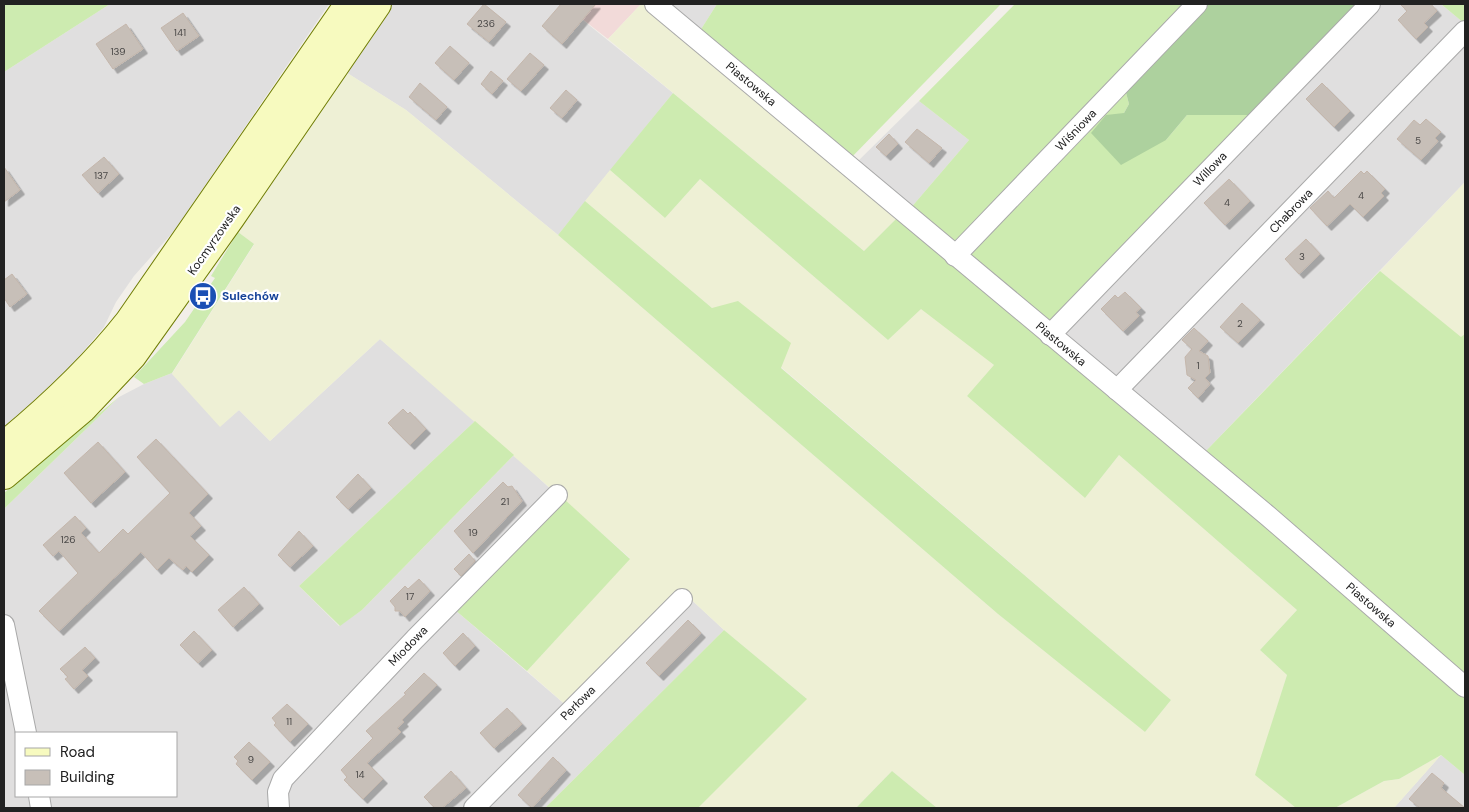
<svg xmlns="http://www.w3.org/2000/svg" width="1469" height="812" font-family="'DM Sans',sans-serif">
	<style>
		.residential { fill: #e0dfdf; fill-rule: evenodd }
		.commercial { fill: #f2dad9 }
		.farmland { fill: #eef0d5 }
		.grass { fill: #cdebb0 }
		.forest { fill: #add19e }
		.building { fill: #c7bfb8; stroke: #c4b6ab; filter: url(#shadow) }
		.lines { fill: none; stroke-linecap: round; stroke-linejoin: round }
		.street-casing { stroke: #a9a9a9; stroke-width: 22 }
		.secondary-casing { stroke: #707d05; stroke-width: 30 }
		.street { stroke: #fff; stroke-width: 20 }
		.secondary { stroke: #f7fabf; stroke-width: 28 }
		.labels { text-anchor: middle; stroke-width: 4.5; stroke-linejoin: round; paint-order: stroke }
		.number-label { font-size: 10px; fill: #4b4948 }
		.street-label { font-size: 12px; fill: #222; stroke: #fff }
		.transit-label { font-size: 12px; font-weight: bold; fill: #164399; stroke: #fff; text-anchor: start }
	</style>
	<defs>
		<filter id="shadow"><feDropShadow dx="4.5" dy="4.5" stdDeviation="0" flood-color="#0004"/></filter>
	</defs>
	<rect width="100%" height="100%" fill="#f2efe9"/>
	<g class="residential">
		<polygon points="110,4 329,4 173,232 134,276 116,302 104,327 59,380 4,427 4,72"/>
		<polygon points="390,4 563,4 673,93 558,235 406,110 344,71"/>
		<polygon points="661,4 717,4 698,34"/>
		<polygon points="1378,4 1441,4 1465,24 1116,386 1057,334"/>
		<polygon points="1465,38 1465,182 1203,454 1125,389"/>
		<polygon points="919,101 969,140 909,210 854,165"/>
		<path d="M380,339L475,421L299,586L339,626L362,610L514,455L557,495L455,610L568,707L683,592L724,630L545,808H4V509L119,397L144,384L172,373L220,426L239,410L270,441ZM16,733H176V796H16Z"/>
		<polygon points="1441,755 1465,775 1465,808 1394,808"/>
	</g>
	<polygon class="commercial" points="563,4 641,4 608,39"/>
	<g class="farmland">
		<polygon points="641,4 651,4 901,214 864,251 608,39"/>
		<polygon points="344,71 406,110 558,235 998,614 1145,732 1171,700 781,367 790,342 712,308 585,201 610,170 665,218 700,179 888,340 923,306 995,366 967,396 1085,498 1119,455 1297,610 1260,650 1287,675 1256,775 1296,808 937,808 892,771 856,808 698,808 806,698 724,630 683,592 568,707 527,671 630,558 380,339 270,441 239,410 220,427 172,374 254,245 238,232"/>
		<polygon points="1465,182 1465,334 1461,338 1380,271"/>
		<polygon points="1441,755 1394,808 1335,808 1384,781 1399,779"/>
	</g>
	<g class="grass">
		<polygon points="4,4 110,4 4,72"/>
		<polygon points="717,4 999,4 1000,5 848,161 698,34"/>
		<polygon points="1015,4 1191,4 954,250 909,210 969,140 919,101"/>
		<polygon points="1441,4 1465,4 1465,24"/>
		<polygon points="1124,85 1129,104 1124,113 1166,140 1187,115 1253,115 1050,330 960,256"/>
		<polygon points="673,93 864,251 901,214 1465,692 1465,775 1441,755 1399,779 1384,781 1335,808 1296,808 1255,775 1287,675 1260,650 1297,610 1119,455 1085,498 967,396 994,365 921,309 888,340 700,179 665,218 610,170"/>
		<polygon points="585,201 712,308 738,301 791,343 781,368 1171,700 1145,732 998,614 558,235"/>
		<polygon points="238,232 254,244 172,373 144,384 134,377 185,322 215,278 211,276"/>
		<polygon points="1380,271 1461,337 1465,334 1465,679 1203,454"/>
		<polygon points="119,397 8,505 4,509 4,493"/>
		<polygon points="475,421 514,455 362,610 340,626 299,586"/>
		<polygon points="564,499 630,559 527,671 455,610"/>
		<polygon points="724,630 807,699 698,808 545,808"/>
		<polygon points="892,771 937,808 856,808"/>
	</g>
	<polygon class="forest" points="1203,4 1364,4 1253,115 1187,115 1166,140 1121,165 1091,133 1106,115 1124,113 1129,104 1124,85"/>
	<g class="building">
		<polygon points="484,4 506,22 489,42 467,24"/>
		<polygon points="561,4 596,4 562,44 542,26"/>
		<polygon points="1400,4 1431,4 1437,11 1424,23 1428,27 1416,39 1398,20 1407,11"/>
		<polygon points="183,13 199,36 177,51 161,28"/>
		<polygon points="126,24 143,49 113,69 96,44"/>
		<polygon points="450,46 469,63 454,80 435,63"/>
		<polygon points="530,53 544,65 521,91 507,79"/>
		<polygon points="491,71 503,81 492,94 481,84"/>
		<polygon points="420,83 447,107 436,120 409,97"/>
		<polygon points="1322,83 1350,111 1334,127 1306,99"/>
		<polygon points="566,90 577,100 562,118 550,108"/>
		<polygon points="1426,119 1441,132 1435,138 1438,141 1421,160 1397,139 1414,120 1420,125"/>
		<polygon points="917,129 942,148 929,163 905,142"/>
		<polygon points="889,134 898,144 886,156 876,147"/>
		<polygon points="104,157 119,174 98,193 82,175"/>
		<polygon points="4,167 20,190 4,202"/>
		<polygon points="1361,171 1364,174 1367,171 1385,189 1381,193 1384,196 1363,217 1350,204 1327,226 1310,208 1328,191 1334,198"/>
		<polygon points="1229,179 1250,201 1225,225 1204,203"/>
		<polygon points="1306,239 1320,254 1299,274 1285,259"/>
		<polygon points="12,274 27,294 10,307 4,298 4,280"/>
		<polygon points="1125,292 1141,308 1136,312 1139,316 1123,331 1101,309 1115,295 1118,298"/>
		<polygon points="1242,303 1260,320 1238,343 1220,327"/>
		<polygon points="1194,328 1208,341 1199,351 1208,356 1210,373 1205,378 1210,384 1198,398 1188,388 1196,380 1187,375 1185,357 1192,349 1182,340"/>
		<polygon points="403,409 408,414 410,412 426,429 410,445 388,423"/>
		<polygon points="156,439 208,494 189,513 201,526 190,536 209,555 192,572 186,566 183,570 169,558 157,570 141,552 59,631 39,611 78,573 59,551 53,556 43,545 75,516 86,528 81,533 99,553 123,529 128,534 170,493 137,457"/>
		<polygon points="98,442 125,472 91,503 64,473"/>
		<polygon points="358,474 371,488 348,509 336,497"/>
		<polygon points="503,482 508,487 512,486 522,501 473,553 454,531"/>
		<polygon points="299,531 313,546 290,567 278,555"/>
		<polygon points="469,554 475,561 461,576 454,569"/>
		<polygon points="419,579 430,591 405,617 400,611 395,611 395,607 390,601 405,586 408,589"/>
		<polygon points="244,587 259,604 233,627 218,610"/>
		<polygon points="688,620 701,633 659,676 646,663"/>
		<polygon points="194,631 212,650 198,663 180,645"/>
		<polygon points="463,633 475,646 455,666 443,653"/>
		<polygon points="85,647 95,658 82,670 88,676 74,689 65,679 68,677 60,669"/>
		<polygon points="424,673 437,685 402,720 404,722 397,728 401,732 367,763 383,779 363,799 344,780 347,777 341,770 373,738 366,731 406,694 404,693"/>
		<polygon points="287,704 308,724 290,742 274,725 276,723 272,718"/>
		<polygon points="507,708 522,724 494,748 480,733"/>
		<polygon points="249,742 270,762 252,780 236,764 238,761 234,757"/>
		<polygon points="553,757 566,770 532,808 518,795"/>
		<polygon points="451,771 466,788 442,808 435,808 424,797"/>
		<polygon points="1432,773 1444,783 1441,788 1465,808 1420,808 1409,799"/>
	</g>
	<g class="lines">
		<defs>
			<g id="street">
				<polyline points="655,4 1268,516 1465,687"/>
				<polyline points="955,256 1197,4"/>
				<polyline points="1050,335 1370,4"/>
				<polyline points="1117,390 1465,31"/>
				<polyline points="4,625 26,733"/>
				<polyline points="39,796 41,808"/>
				<polyline points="279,808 278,792 283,779 415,639 557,495"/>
				<polyline points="474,808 682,599"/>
			</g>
			<g id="secondary">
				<path d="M4,446C50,408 92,369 129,322L349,4"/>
				<polyline points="4,475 83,408 132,356 231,217 377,4"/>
			</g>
		</defs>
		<use href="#street" class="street-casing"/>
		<use href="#secondary" class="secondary-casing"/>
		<use href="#street" class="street"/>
		<use href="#secondary" class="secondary"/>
	</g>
	<defs>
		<symbol id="bus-disc" viewBox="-11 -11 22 22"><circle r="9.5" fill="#1a4fb4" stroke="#fff"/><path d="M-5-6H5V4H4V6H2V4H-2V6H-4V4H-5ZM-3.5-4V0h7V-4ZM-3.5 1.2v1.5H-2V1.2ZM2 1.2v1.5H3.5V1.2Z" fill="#fff"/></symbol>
	</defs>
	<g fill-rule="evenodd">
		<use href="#bus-disc" x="187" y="280" width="32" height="32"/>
	</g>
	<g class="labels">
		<g class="number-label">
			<text x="486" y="27">236</text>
			<text x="180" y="36">141</text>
			<text x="118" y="55">139</text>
			<text x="1418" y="144">5</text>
			<text x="101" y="179">137</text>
			<text x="1361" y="199">4</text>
			<text x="1227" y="206">4</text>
			<text x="1302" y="260">3</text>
			<text x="1240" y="327">2</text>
			<text x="1198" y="369">1</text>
			<text x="505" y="505">21</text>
			<text x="473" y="536">19</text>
			<text x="68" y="543">126</text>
			<text x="410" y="600">17</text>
			<text x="289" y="725">11</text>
			<text x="251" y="763">9</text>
			<text x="360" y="778">14</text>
		</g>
		<g class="street-label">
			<text transform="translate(751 84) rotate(40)" y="4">Piastowska</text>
			<text transform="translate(1076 130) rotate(-46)" y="4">Wiśniowa</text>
			<text transform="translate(1210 169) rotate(-46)" y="4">Willowa</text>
			<text transform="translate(1291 211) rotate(-46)" y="4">Chabrowa</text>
			<text transform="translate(214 240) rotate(-55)" y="4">Kocmyrzowska</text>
			<text transform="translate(1061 344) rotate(40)" y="4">Piastowska</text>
			<text transform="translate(1371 605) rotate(41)" y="4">Piastowska</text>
			<text transform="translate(408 646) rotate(-46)" y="4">Miodowa</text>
			<text transform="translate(578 703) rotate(-45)" y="4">Perłowa</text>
		</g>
		<g class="transit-label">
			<text x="222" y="300">Sulechów</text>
		</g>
	</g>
	<rect width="1469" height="812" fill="none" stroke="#222222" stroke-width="10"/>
	<rect x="15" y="732" width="162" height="65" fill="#ffffff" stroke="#a7a7a7"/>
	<rect x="25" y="748" width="25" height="8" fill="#f7fabf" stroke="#a7a7a7"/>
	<text x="60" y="757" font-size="15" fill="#222222">Road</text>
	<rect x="25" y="770" width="25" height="15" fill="#c7bfb8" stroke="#a7a7a7"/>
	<text x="60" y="782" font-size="15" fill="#222222">Building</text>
</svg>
